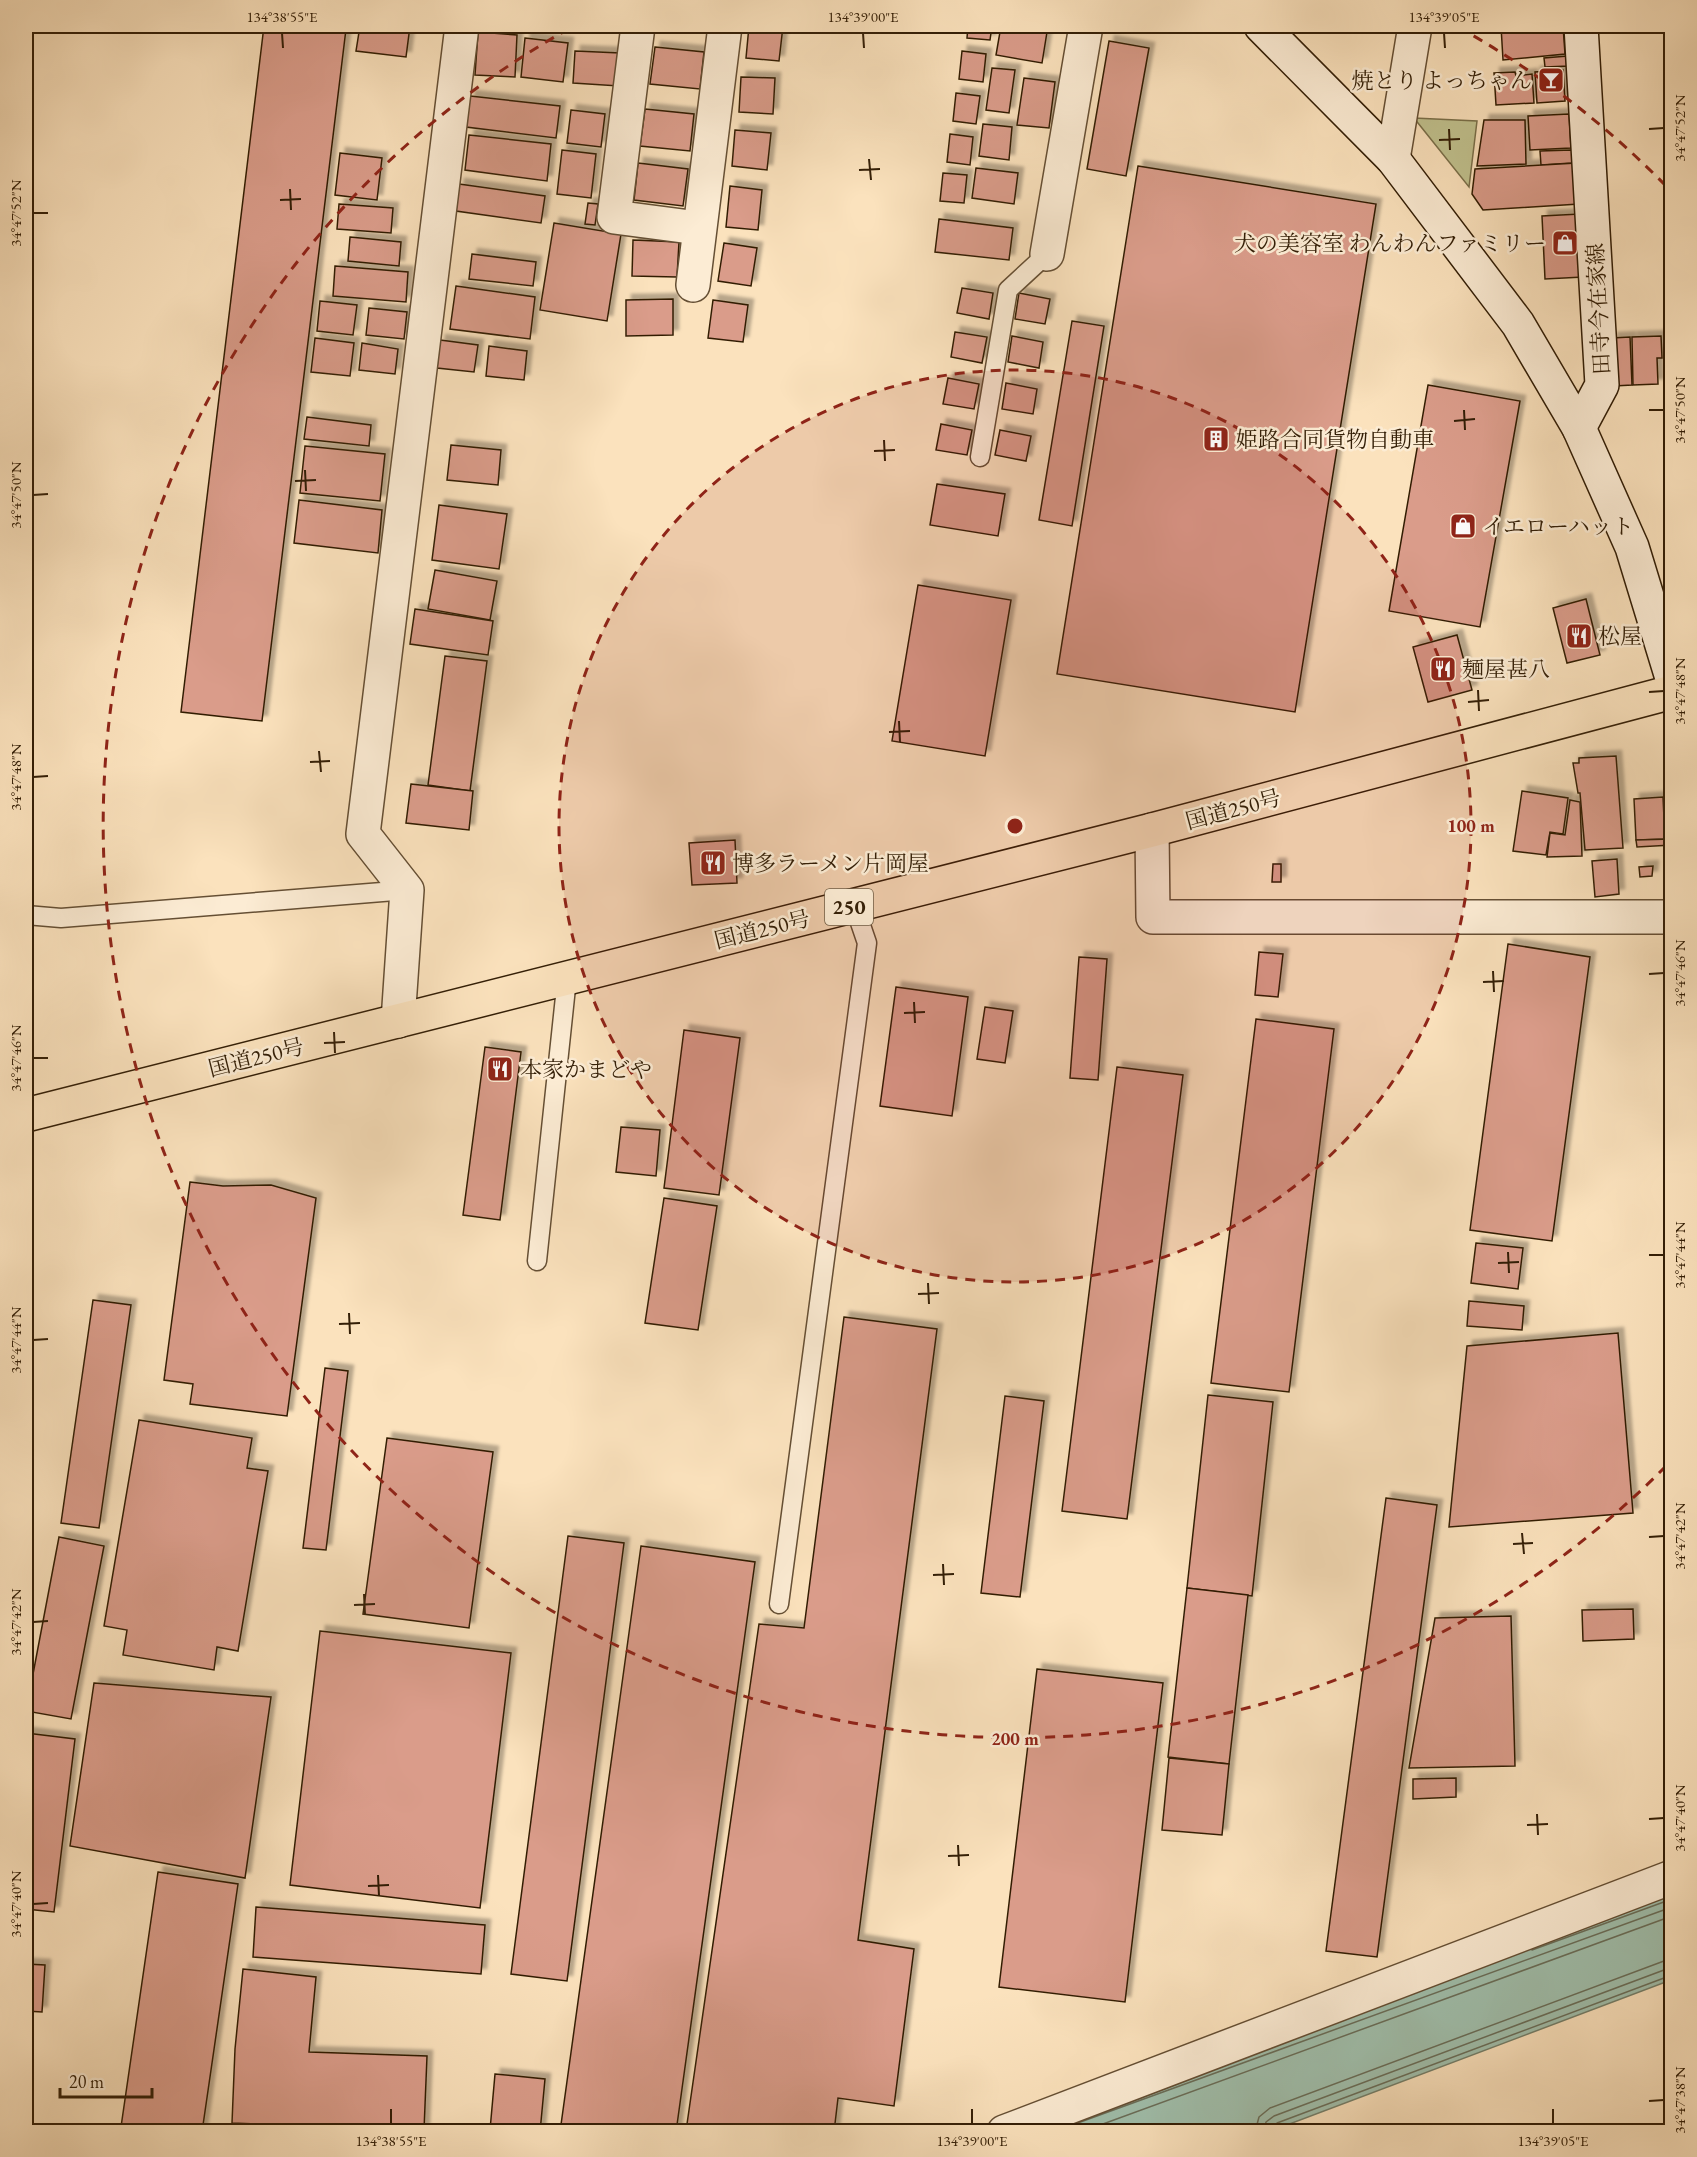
<svg xmlns="http://www.w3.org/2000/svg" width="1697" height="2157" font-family="'EB Garamond','Noto Serif JP',serif">
	<style>
		.green { fill: #c1c28f; stroke: #7a704a; stroke-width: 1.5 }
		.water { fill: #a0bfac; stroke: #747f6a; stroke-width: 1.5 }
		.lines { fill: none; stroke-linecap: round; stroke-linejoin: round }
		.shore { stroke: #6a6e59; stroke-width: 1.5 }
		.building { fill: #da9c8a; stroke: #331e06; stroke-width: 1.5; filter: url(#shadow) }
		.lane-casing { stroke: #654f34; stroke-width: 21 }
		.street-casing { stroke: #654f34; stroke-width: 36 }
		.secondary-casing { stroke: #331e06; stroke-width: 36 }
		.highway-casing { stroke: #331e06; stroke-width: 36 }
		.lane { stroke: #fcecd4; stroke-width: 18 }
		.street { stroke: #fcecd4; stroke-width: 33 }
		.secondary { stroke: #fcecd4; stroke-width: 33 }
		.highway { stroke: #fbe2bd; stroke-width: 33 }
		.ticks { fill: none; stroke: #331e06; stroke-width: 2 }
		.ring { fill: none; stroke: #8f2418; stroke-width: 3; stroke-dasharray: 10 8 }
		.labels { text-anchor: middle; stroke-width: 5; stroke-linejoin: round; paint-order: stroke }
		.shield { fill: #fcecd4; stroke: #6f5c44; stroke-width: 1.5 }
		.shield-label { font-size: 21px; font-weight: bold; fill: #331e06 }
		.poi-label { font-size: 22px; fill: #331e06; stroke: #fcecd4; text-anchor: start }
		.street-label { font-size: 22px; fill: #331e06; stroke: #fcecd4 }
		.centre { fill: #8f2418; stroke: #fcecd4; stroke-width: 3 }
		.ring-label { font-size: 18px; text-anchor: middle; font-weight: bold; fill: #8f2418; stroke: #fcecd4; stroke-width: 5; stroke-linejoin: round; paint-order: stroke }
		.neatline { fill: none; stroke: #331e06; stroke-width: 2 }
		.ticks-label { font-size: 15px; text-anchor: middle; fill: #331e06 }
	</style>
	<defs>
		<filter id="shadow"><feDropShadow dx="5.5" dy="-5.5" stdDeviation="1.5" flood-color="#0004"/></filter>
	</defs>
	<rect width="100%" height="100%" fill="#fbe2bd"/>
	<filter id="stains"><feTurbulence type="fractalNoise" baseFrequency=".00333" numOctaves="4"/><feColorMatrix values="0 0 0 0 .2 0 0 0 0 .09 0 0 0 0 .02 0 0 0 .5 -.17"/></filter>
	<radialGradient id="worn" r=".72"><stop offset=".6" stop-color="#630" stop-opacity="0"/><stop offset="1" stop-color="#630" stop-opacity=".3"/></radialGradient>
	<polygon class="green" points="1414,118 1477,121 1469,187"/>
	<polygon class="water" points="1671,1893 1671,1980 1271,2131 1015,2132"/>
	<g class="lines">
		<g class="shore">
			<polyline points="1532,1950 1672,1899"/>
			<polyline points="1075,2124 1672,1907"/>
			<polyline points="1081,2132 1672,1916"/>
			<polyline points="1255,2132 1259,2117 1270,2108 1672,1958"/>
			<polyline points="1264,2132 1266,2122 1274,2116 1672,1967"/>
			<polyline points="1272,2132 1277,2123 1672,1975"/>
		</g>
	</g>
	<g class="building">
		<polygon points="264,26 314,26 346,29 262,721 181,712"/>
		<polygon points="360,26 410,26 406,57 356,51"/>
		<polygon points="668,26 707,26 707,30"/>
		<polygon points="749,26 783,26 779,61 746,58"/>
		<polygon points="968,26 992,26 990,40 967,38"/>
		<polygon points="1001,26 1047,32 1042,63 996,55"/>
		<polygon points="1501,26 1563,26 1565,54 1503,60"/>
		<polygon points="478,32 517,35 515,77 475,75"/>
		<polygon points="525,38 568,43 563,82 521,77"/>
		<polygon points="1109,41 1149,48 1126,176 1087,169"/>
		<polygon points="655,47 704,52 700,89 650,84"/>
		<polygon points="575,51 620,53 619,86 573,83"/>
		<polygon points="962,51 986,54 983,82 959,79"/>
		<polygon points="1568,56 1569,66 1545,67 1544,58"/>
		<polygon points="992,68 1015,70 1009,113 986,110"/>
		<polygon points="1563,70 1565,101 1537,103 1535,72"/>
		<polygon points="1515,72 1516,76 1532,74 1534,103 1496,105 1494,73"/>
		<polygon points="741,77 775,78 773,114 739,112"/>
		<polygon points="1024,78 1055,82 1049,128 1017,125"/>
		<polygon points="956,93 980,96 976,124 953,121"/>
		<polygon points="470,96 560,106 556,138 466,127"/>
		<polygon points="645,109 694,114 690,151 640,146"/>
		<polygon points="571,110 605,114 601,147 567,143"/>
		<polygon points="1569,114 1571,148 1530,150 1528,116"/>
		<polygon points="1484,120 1525,120 1526,164 1477,166"/>
		<polygon points="983,124 1012,127 1009,160 979,156"/>
		<polygon points="735,130 771,133 767,170 732,166"/>
		<polygon points="950,134 973,137 970,165 947,162"/>
		<polygon points="469,135 551,144 547,181 465,170"/>
		<polygon points="562,150 596,154 591,198 557,194"/>
		<polygon points="1572,150 1572,163 1541,165 1540,151"/>
		<polygon points="340,153 382,158 377,200 335,195"/>
		<polygon points="638,163 688,169 683,206 634,200"/>
		<polygon points="1577,163 1579,204 1483,210 1472,194 1475,169"/>
		<polygon points="1138,166 1376,204 1295,712 1057,674"/>
		<polygon points="976,168 1018,173 1014,204 972,198"/>
		<polygon points="943,173 967,175 964,203 940,201"/>
		<polygon points="459,184 545,196 541,223 456,211"/>
		<polygon points="730,186 762,190 758,230 726,227"/>
		<polygon points="588,203 598,204 595,225 585,224"/>
		<polygon points="339,204 393,208 391,233 337,229"/>
		<polygon points="1580,214 1583,277 1545,279 1542,216"/>
		<polygon points="939,219 1013,228 1009,260 935,252"/>
		<polygon points="554,223 621,234 607,321 540,310"/>
		<polygon points="350,237 401,242 399,266 348,261"/>
		<polygon points="633,240 679,242 677,277 632,276"/>
		<polygon points="724,243 757,248 751,286 718,281"/>
		<polygon points="472,254 536,262 533,286 469,279"/>
		<polygon points="335,266 408,272 406,302 333,296"/>
		<polygon points="456,286 535,297 530,339 450,329"/>
		<polygon points="962,288 993,293 989,319 957,313"/>
		<polygon points="1019,293 1050,299 1045,324 1015,319"/>
		<polygon points="673,299 673,335 626,336 626,300"/>
		<polygon points="713,300 748,305 743,342 708,338"/>
		<polygon points="320,301 357,305 353,335 317,331"/>
		<polygon points="369,308 407,312 404,339 366,335"/>
		<polygon points="1072,321 1104,326 1072,526 1039,520"/>
		<polygon points="955,332 987,337 982,363 951,357"/>
		<polygon points="1012,336 1043,342 1039,368 1008,362"/>
		<polygon points="1661,336 1662,358 1657,358 1658,384 1633,385 1632,337"/>
		<polygon points="1630,337 1632,385 1614,386 1612,338"/>
		<polygon points="315,338 354,343 350,376 311,372"/>
		<polygon points="440,340 478,345 474,372 437,368"/>
		<polygon points="362,343 398,349 395,374 359,370"/>
		<polygon points="489,346 527,351 524,380 486,376"/>
		<polygon points="948,378 979,384 974,409 943,404"/>
		<polygon points="1006,383 1037,389 1033,414 1002,409"/>
		<polygon points="1428,385 1520,401 1480,627 1389,611"/>
		<polygon points="307,417 371,425 369,446 304,439"/>
		<polygon points="941,424 972,430 967,455 936,450"/>
		<polygon points="1000,430 1031,436 1026,461 995,455"/>
		<polygon points="451,445 501,450 498,485 447,480"/>
		<polygon points="305,446 385,454 380,501 300,493"/>
		<polygon points="937,484 1005,494 998,536 930,525"/>
		<polygon points="299,500 382,510 378,553 294,543"/>
		<polygon points="439,505 507,514 499,569 432,560"/>
		<polygon points="435,570 497,581 490,620 428,609"/>
		<polygon points="918,585 1011,600 985,756 892,741"/>
		<polygon points="1586,599 1600,655 1567,663 1553,608"/>
		<polygon points="415,609 493,621 488,655 410,644"/>
		<polygon points="1457,635 1472,690 1428,702 1413,647"/>
		<polygon points="445,656 487,661 470,791 428,785"/>
		<polygon points="1616,756 1623,848 1585,850 1580,793 1578,793 1573,763 1579,763 1579,758"/>
		<polygon points="411,784 473,791 469,830 406,823"/>
		<polygon points="1522,791 1568,798 1563,834 1550,832 1546,855 1513,851"/>
		<polygon points="1663,797 1665,839 1636,840 1634,799"/>
		<polygon points="1570,800 1580,802 1582,856 1547,857 1550,833 1565,835"/>
		<polygon points="1672,839 1672,845 1637,847 1636,840"/>
		<polygon points="735,840 737,883 692,885 689,843"/>
		<polygon points="1617,859 1619,894 1595,897 1592,861"/>
		<polygon points="1273,864 1281,864 1281,882 1272,882"/>
		<polygon points="1653,866 1652,876 1640,877 1639,867"/>
		<polygon points="1508,944 1590,957 1552,1241 1470,1230"/>
		<polygon points="1259,952 1283,954 1278,997 1255,995"/>
		<polygon points="1079,957 1107,959 1098,1080 1070,1078"/>
		<polygon points="896,987 968,997 952,1116 880,1106"/>
		<polygon points="985,1007 1013,1011 1005,1063 977,1059"/>
		<polygon points="1256,1019 1334,1029 1289,1392 1211,1383"/>
		<polygon points="684,1030 740,1038 719,1195 664,1188"/>
		<polygon points="485,1047 521,1052 500,1220 463,1215"/>
		<polygon points="1117,1067 1183,1075 1127,1519 1062,1511"/>
		<polygon points="621,1127 660,1130 656,1176 616,1172"/>
		<polygon points="190,1182 223,1186 271,1185 316,1198 287,1416 190,1404 193,1384 164,1380"/>
		<polygon points="664,1198 717,1206 698,1330 645,1323"/>
		<polygon points="1476,1243 1523,1248 1518,1289 1471,1283"/>
		<polygon points="93,1300 131,1305 99,1528 61,1523"/>
		<polygon points="1469,1301 1524,1306 1522,1330 1467,1326"/>
		<polygon points="844,1317 937,1329 858,1940 914,1949 894,2106 838,2098 834,2132 686,2131 759,1624 804,1628"/>
		<polygon points="1618,1333 1633,1513 1449,1527 1467,1346"/>
		<polygon points="325,1368 348,1371 326,1550 303,1548"/>
		<polygon points="1208,1395 1273,1402 1252,1596 1187,1588"/>
		<polygon points="1005,1396 1044,1401 1020,1597 981,1593"/>
		<polygon points="139,1420 252,1438 247,1468 268,1471 238,1651 217,1647 214,1670 123,1655 127,1630 104,1626"/>
		<polygon points="387,1438 493,1452 469,1628 363,1614"/>
		<polygon points="1386,1498 1437,1505 1377,1957 1326,1951"/>
		<polygon points="568,1536 624,1543 567,1981 511,1974"/>
		<polygon points="59,1537 104,1546 71,1719 26,1711"/>
		<polygon points="641,1546 755,1562 676,2132 560,2132"/>
		<polygon points="1187,1588 1248,1595 1229,1764 1168,1757"/>
		<polygon points="1633,1609 1634,1639 1583,1641 1582,1610"/>
		<polygon points="1511,1616 1515,1766 1409,1768 1435,1618"/>
		<polygon points="320,1631 511,1653 480,1908 290,1885"/>
		<polygon points="1037,1669 1163,1683 1125,2002 999,1987"/>
		<polygon points="94,1683 271,1697 245,1878 70,1846"/>
		<polygon points="26,1733 75,1739 54,1912 26,1909"/>
		<polygon points="1169,1758 1229,1764 1222,1835 1162,1830"/>
		<polygon points="1456,1778 1456,1797 1413,1799 1413,1779"/>
		<polygon points="158,1872 238,1884 202,2132 149,2132 121,2127"/>
		<polygon points="256,1907 485,1925 481,1974 253,1957"/>
		<polygon points="26,1964 45,1965 42,2012 26,2011"/>
		<polygon points="243,1969 316,1977 309,2052 427,2056 424,2130 232,2123 235,2049"/>
		<polygon points="495,2074 545,2079 540,2132 490,2130"/>
	</g>
	<g class="lines">
		<defs>
			<g id="lane">
				<polyline points="980,457 1008,290 1047,254"/>
				<polyline points="26,915 61,918 407,890"/>
				<polyline points="537,1261 567,978"/>
				<polyline points="779,1604 867,943 854,905"/>
			</g>
			<g id="street">
				<polyline points="638,26 614,217 698,228"/>
				<polyline points="1393,159 1415,26"/>
				<polyline points="1047,254 1086,26"/>
				<polyline points="693,285 725,26"/>
				<polyline points="1152,830 1153,917 1672,917"/>
				<polyline points="398,1021 407,890 363,834 462,26"/>
				<polyline points="1004,2132 1672,1877"/>
			</g>
			<g id="secondary">
				<polyline points="1261,26 1393,159 1518,324 1579,428 1632,547 1672,678"/>
				<polyline points="1579,428 1602,385 1581,26"/>
			</g>
			<polyline id="highway" points="26,1115 1152,830 1672,692"/>
		</defs>
		<use href="#lane" class="lane-casing"/>
		<use href="#street" class="street-casing"/>
		<use href="#secondary" class="secondary-casing"/>
		<use href="#highway" class="highway-casing"/>
		<use href="#lane" class="lane"/>
		<use href="#street" class="street"/>
		<use href="#secondary" class="secondary"/>
		<use href="#highway" class="highway"/>
	</g>
	<path class="ticks" d="M282,33L283,48M863,33L864,48M1444,33L1445,48M1449,129L1450,150M1649,129L1664,128M1439,140L1460,139M869,159L871,180M859,170L880,169M290,189L291,210M280,200L301,199M33,213H48M1464,410L1465,430M1649,410H1664M1454,421L1475,419M884,440L885,461M874,451L895,450M305,470L306,491M295,481L316,480M33,495L48,494M1478,690L1479,711M1649,692L1664,691M1468,702L1489,700M899,721L900,742M889,732L910,731M319,751L321,772M310,762L330,761M33,777L48,776M1493,971L1494,992M1649,974L1664,973M1483,982L1504,981M914,1002L915,1023M904,1013L925,1012M334,1032L335,1053M324,1043L345,1042M33,1058H48M1508,1252L1509,1273M1649,1255H1664M1498,1263L1519,1262M928,1283L929,1304M918,1294L939,1293M349,1313L350,1334M339,1324L360,1323M33,1340L48,1339M1522,1533L1524,1554M1649,1537L1664,1536M1513,1544L1533,1543M943,1564L944,1585M933,1575L954,1574M364,1594L365,1615M354,1605L375,1604M33,1622L48,1621M1537,1814L1538,1835M1649,1819L1664,1818M1527,1825L1548,1824M958,1845L959,1866M948,1856L969,1855M378,1875L379,1896M368,1886L389,1885M33,1904L48,1903M1649,2101L1664,2100M391,2109V2124M972,2109V2124M1553,2109V2124"/>
	<circle cx="1015" cy="826" r="456" fill="#8f2418" fill-opacity=".12"/>
	<g class="ring">
		<circle cx="1015" cy="826" r="456"/>
		<path d="M1666 1466A913 913 0 1 1 572 27M1458 27A913 913 0 0 1 1666 186"/>
	</g>
	<defs>
		<symbol id="bar-square" viewBox="-11 -11 22 22"><rect x="-9" y="-9" width="18" height="18" rx="4" fill="#8f2418" stroke="#fcecd4"/><path d="M-6-5H6L.8 .8V4.5H3.5V6h-7V4.5H-.8V.8Z" fill="#fff"/></symbol>
		<symbol id="shop-square" viewBox="-11 -11 22 22"><rect x="-9" y="-9" width="18" height="18" rx="4" fill="#8f2418" stroke="#fcecd4"/><path d="M-5-2.5h2.3a2.7 3.5 0 0 1 5.4 0H5L5.5 6h-11ZM-1.5-2.5h3a1.5 2.3 0 0 0-3 0Z" fill="#fff"/></symbol>
		<symbol id="building-square" viewBox="-11 -11 22 22"><rect x="-9" y="-9" width="18" height="18" rx="4" fill="#8f2418" stroke="#fcecd4"/><path d="M-4-6H4V6H1V3H-1V6H-4ZM-2.5-4.3h1.7v1.8h-1.7ZM.8-4.3h1.7v1.8H.8ZM-2.5-1h1.7V.8h-1.7ZM.8-1h1.7V.8H.8Z" fill="#fff"/></symbol>
		<symbol id="restaurant-square" viewBox="-11 -11 22 22"><rect x="-9" y="-9" width="18" height="18" rx="4" fill="#8f2418" stroke="#fcecd4"/><path d="M-5-6h1v4h1v-4h1v4h1v-4h1v5L-1.5 .5V6h-2V.5L-5-1ZM5-6V6H3V1.5H1.5Q1.5-4 5-6Z" fill="#fff"/></symbol>
	</defs>
	<g fill-rule="evenodd">
		<use href="#bar-square" x="1536" y="65" width="30" height="30"/>
		<use href="#shop-square" x="1550" y="228" width="30" height="30"/>
		<use href="#building-square" x="1201" y="424" width="30" height="30"/>
		<use href="#shop-square" x="1448" y="511" width="30" height="30"/>
		<use href="#restaurant-square" x="1564" y="621" width="30" height="30"/>
		<use href="#restaurant-square" x="1428" y="654" width="30" height="30"/>
		<use href="#restaurant-square" x="698" y="848" width="30" height="30"/>
		<use href="#restaurant-square" x="485" y="1054" width="30" height="30"/>
	</g>
	<g class="labels">
		<rect class="shield" x="825" y="889" width="48" height="36" rx="4.5"/>
		<g class="shield-label">
			<text x="849" y="914">250</text>
		</g>
		<g class="poi-label">
			<text x="1532" y="88" text-anchor="end">焼とり よっちゃん</text>
			<text x="1546" y="251" text-anchor="end">犬の美容室 わんわんファミリー</text>
			<text x="1236" y="447">姫路合同貨物自動車</text>
			<text x="1482" y="534">イエローハット</text>
			<text x="1598" y="644">松屋</text>
			<text x="1462" y="677">麺屋甚八</text>
			<text x="732" y="871">博多ラーメン片岡屋</text>
			<text x="520" y="1077">本家かまどや</text>
		</g>
		<g class="street-label">
			<text transform="translate(1598 309) rotate(-93)" y="8">田寺今在家線</text>
			<text transform="translate(1233 809) rotate(-15)" y="8">国道250号</text>
			<text transform="translate(762 929) rotate(-14)" y="8">国道250号</text>
			<text transform="translate(256 1057) rotate(-14)" y="8">国道250号</text>
		</g>
	</g>
	<circle cx="1015" cy="826" r="9" class="centre"/>
	<g class="ring-label">
		<text x="1471" y="832">100 m</text>
		<text x="1015" y="1745">200 m</text>
	</g>
	<rect width="1697" height="2157" fill="none" stroke="#fbe2bd" stroke-width="66"/>
	<path d="M60 2088v9h92v-9" fill="none" stroke="#331e06" stroke-width="3"/>
	<text x="69" y="2088" font-size="18" fill="#331e06" stroke="#fcecd4" stroke-width="4.5" paint-order="stroke">20 m</text>
	<rect x="33" y="33" width="1631" height="2091" class="neatline"/>
	<g class="ticks-label">
		<text x="282" y="22">134°38'55"E</text>
		<text x="863" y="22">134°39'00"E</text>
		<text x="1444" y="22">134°39'05"E</text>
		<text transform="translate(1680 128) rotate(-90)" y="5">34°47'52"N</text>
		<text transform="translate(16 213) rotate(-90)" y="5">34°47'52"N</text>
		<text transform="translate(1680 410) rotate(-90)" y="5">34°47'50"N</text>
		<text transform="translate(16 495) rotate(-90)" y="5">34°47'50"N</text>
		<text transform="translate(1680 691) rotate(-90)" y="5">34°47'48"N</text>
		<text transform="translate(16 777) rotate(-90)" y="5">34°47'48"N</text>
		<text transform="translate(1680 973) rotate(-90)" y="5">34°47'46"N</text>
		<text transform="translate(16 1058) rotate(-90)" y="5">34°47'46"N</text>
		<text transform="translate(1680 1255) rotate(-90)" y="5">34°47'44"N</text>
		<text transform="translate(16 1340) rotate(-90)" y="5">34°47'44"N</text>
		<text transform="translate(1680 1536) rotate(-90)" y="5">34°47'42"N</text>
		<text transform="translate(16 1622) rotate(-90)" y="5">34°47'42"N</text>
		<text transform="translate(1680 1818) rotate(-90)" y="5">34°47'40"N</text>
		<text transform="translate(16 1904) rotate(-90)" y="5">34°47'40"N</text>
		<text transform="translate(1680 2100) rotate(-90)" y="5">34°47'38"N</text>
		<text x="391" y="2146">134°38'55"E</text>
		<text x="972" y="2146">134°39'00"E</text>
		<text x="1553" y="2146">134°39'05"E</text>
	</g>
	<rect width="100%" height="100%" filter="url(#stains)"/>
	<rect width="100%" height="100%" fill="url(#worn)"/>
</svg>
